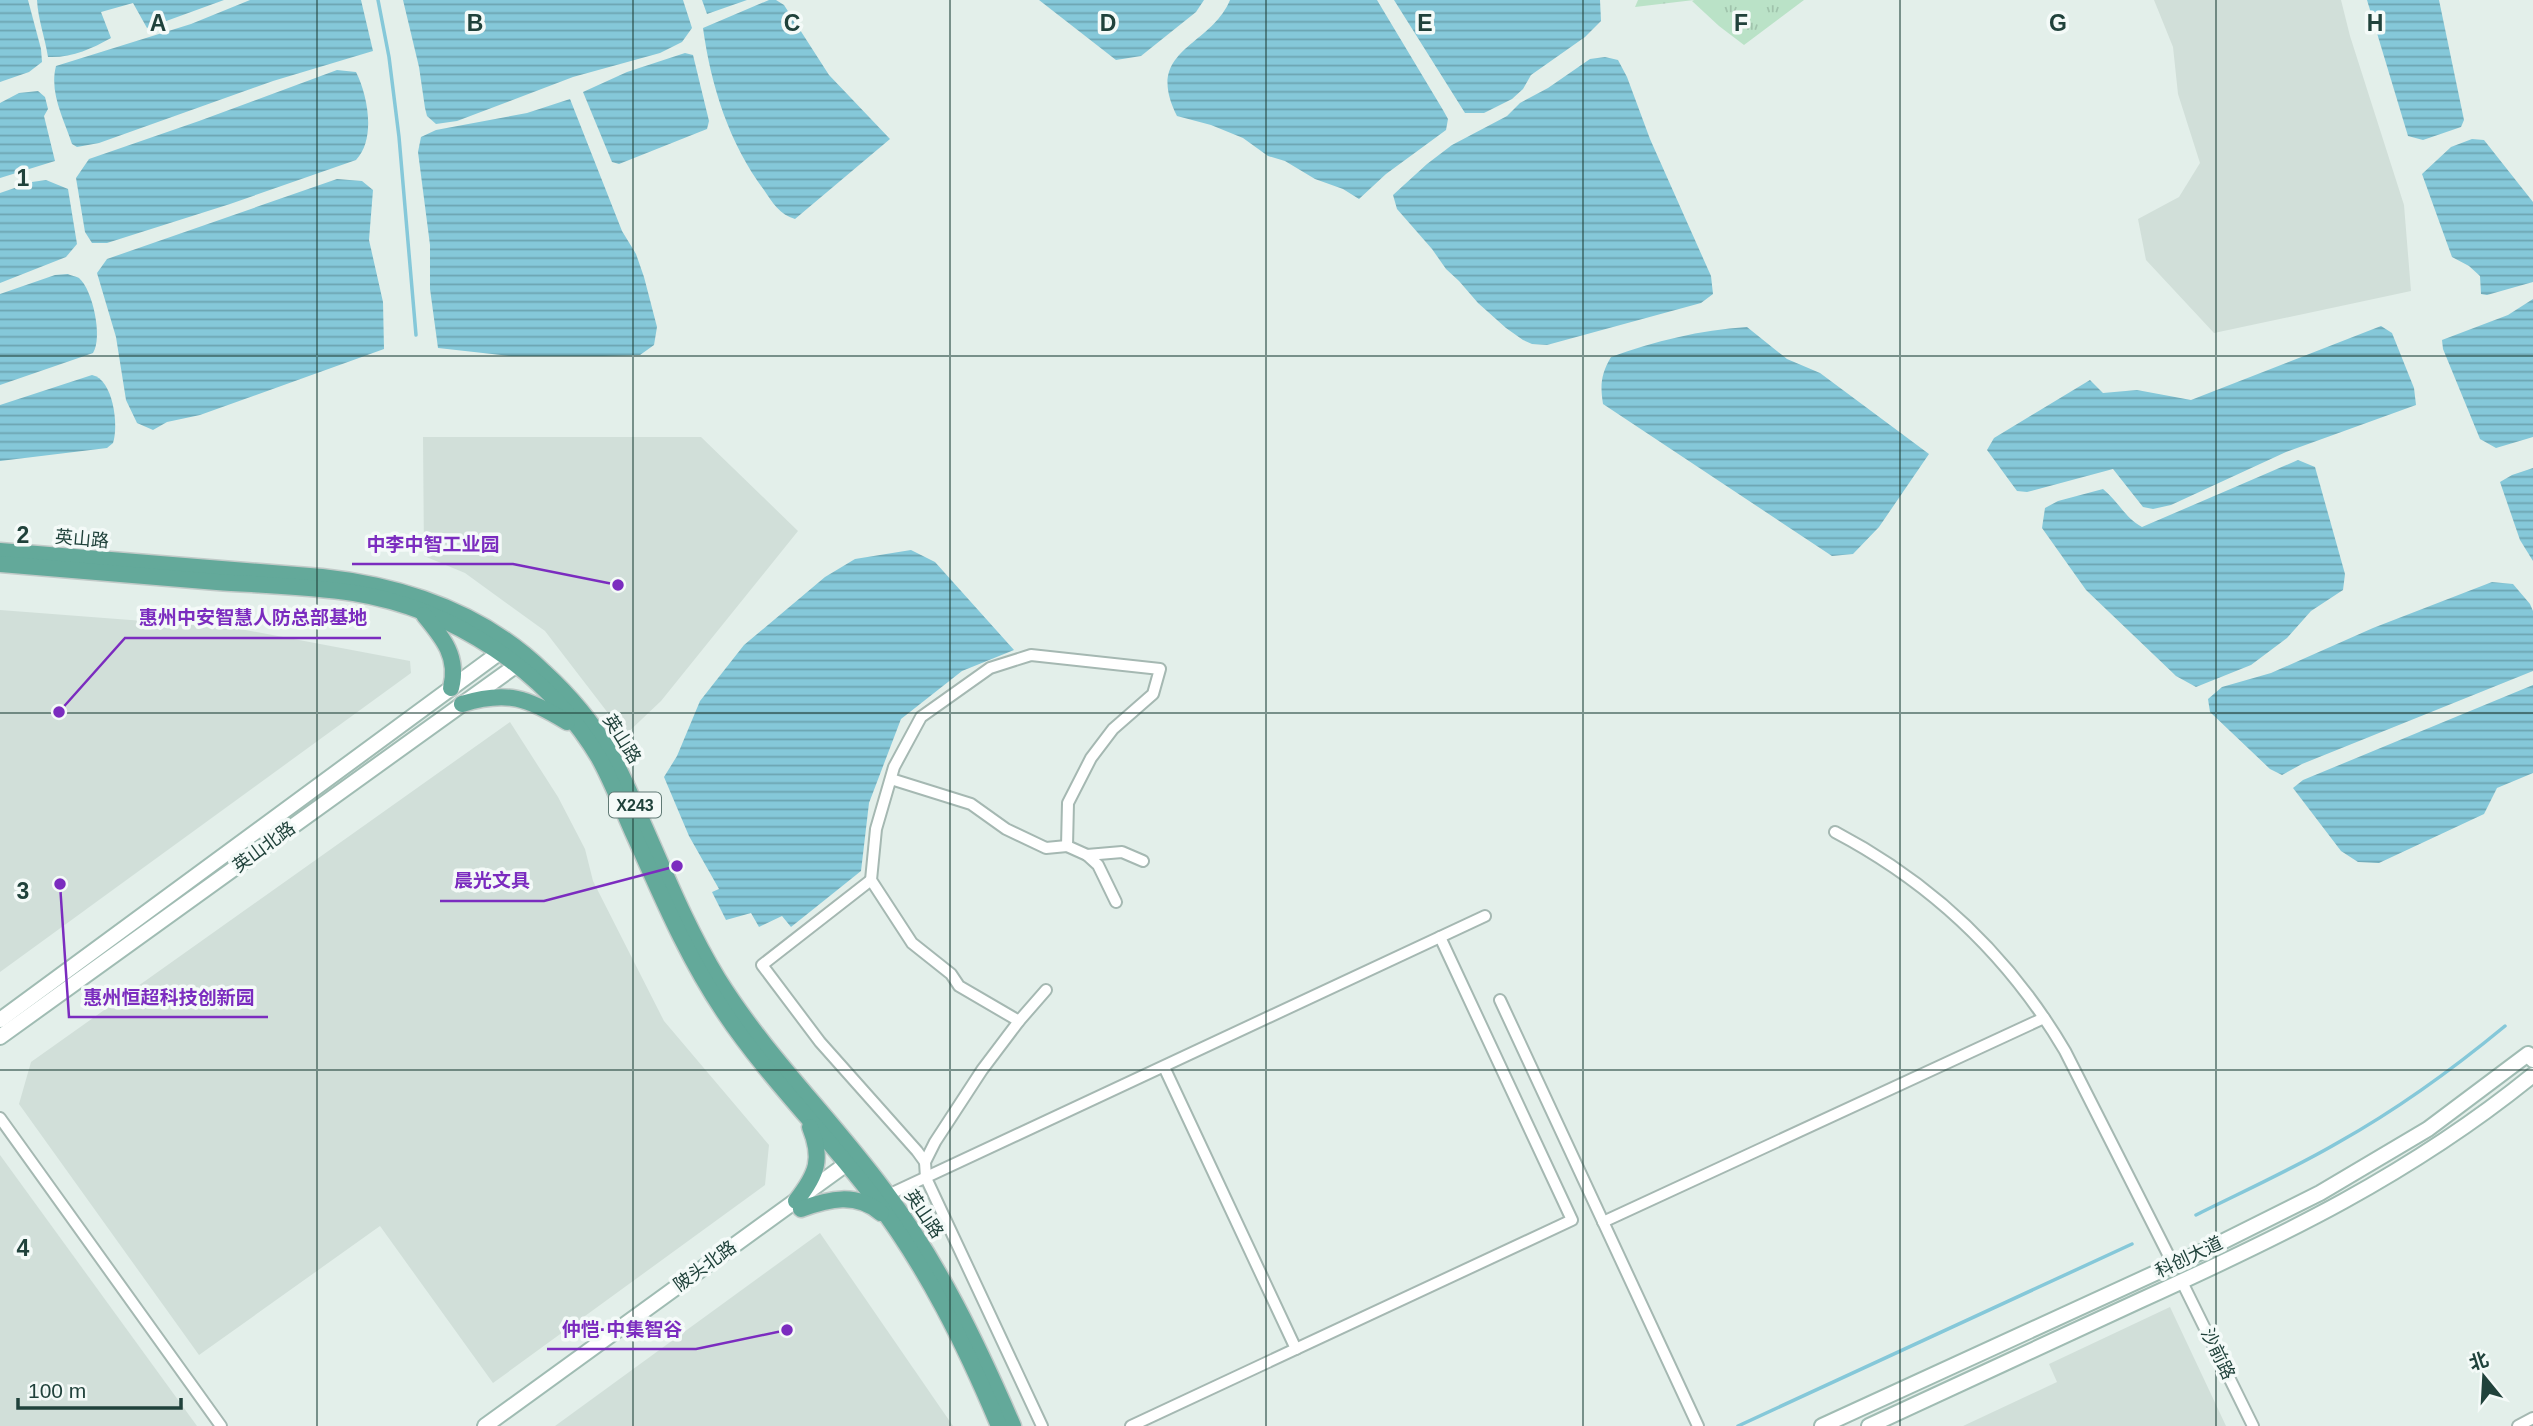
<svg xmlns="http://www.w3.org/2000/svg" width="2533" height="1426" font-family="Helvetica,'Noto Sans SC',sans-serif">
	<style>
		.built { fill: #d1dfd9 }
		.grass { fill: url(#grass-tufts) }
		.forest { fill: url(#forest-firs) }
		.water { fill: url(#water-rules) }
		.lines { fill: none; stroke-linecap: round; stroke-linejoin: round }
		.stream { stroke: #85c8d9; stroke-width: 3.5 }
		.street-casing { stroke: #a5b8b2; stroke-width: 14 }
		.secondary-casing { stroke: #a0bcb3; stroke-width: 18 }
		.primary-casing { stroke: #c1cac8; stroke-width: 19 }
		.street { stroke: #fff; stroke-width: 10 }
		.secondary { stroke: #fff; stroke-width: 14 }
		.primary { stroke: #63a99a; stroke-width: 16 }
		.grid { fill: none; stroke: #20423b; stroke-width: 2; stroke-opacity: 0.55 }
		.labels { text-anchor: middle; stroke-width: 7; stroke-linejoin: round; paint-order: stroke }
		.shield { fill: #f4faf8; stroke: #607974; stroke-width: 2 }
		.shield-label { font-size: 16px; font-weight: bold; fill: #20423b }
		.street-label { font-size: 18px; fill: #20423b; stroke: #f4faf8 }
		.grid-label { font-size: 23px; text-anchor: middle; font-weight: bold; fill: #20423b; stroke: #f4faf8; stroke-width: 7; stroke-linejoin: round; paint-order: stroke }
		.leader { fill: none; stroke: #7b2cbf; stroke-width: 2.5 }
		.callout-dot { fill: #7b2cbf; stroke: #f4faf8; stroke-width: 2.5 }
		.callout-label { font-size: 19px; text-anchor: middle; font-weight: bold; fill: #7b2cbf; stroke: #f4faf8; stroke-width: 7; stroke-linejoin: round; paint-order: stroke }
	</style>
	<defs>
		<pattern id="grass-tufts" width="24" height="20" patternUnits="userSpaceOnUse" patternTransform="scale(1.75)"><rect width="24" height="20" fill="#bae2c7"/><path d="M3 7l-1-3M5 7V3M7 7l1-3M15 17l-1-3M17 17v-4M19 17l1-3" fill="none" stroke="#a0c3ac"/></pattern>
		<pattern id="forest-firs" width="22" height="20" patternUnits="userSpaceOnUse" patternTransform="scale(1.75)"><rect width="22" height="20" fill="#bae2c7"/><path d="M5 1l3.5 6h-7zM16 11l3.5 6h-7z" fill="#a0c3ac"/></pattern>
		<pattern id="water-rules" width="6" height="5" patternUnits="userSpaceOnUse" patternTransform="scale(1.75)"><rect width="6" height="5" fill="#85c8d9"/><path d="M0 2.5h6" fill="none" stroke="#6ca4b1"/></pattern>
	</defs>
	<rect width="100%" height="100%" fill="#e3efea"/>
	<g class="built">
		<polygon points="2154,0 2341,0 2350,36 2404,205 2411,291 2214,333 2146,260 2138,219 2179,197 2200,163 2178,94 2173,47"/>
		<polygon points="701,437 798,531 661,701 622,738 608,713 545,631 465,573 424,556 423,437"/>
		<polygon points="0,610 235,628 410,661 411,673 0,972"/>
		<polygon points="510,722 558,797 585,849 593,881 664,1021 769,1145 765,1185 493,1383 380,1226 199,1355 19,1104 31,1062"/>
		<polygon points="0,1155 197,1426 0,1426"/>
		<polygon points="820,1233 953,1426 555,1426"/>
		<polygon points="2170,1307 2226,1426 1963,1426 2057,1382 2049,1364"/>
	</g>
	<polygon class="grass" points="1694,0 1804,0 1744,45 1719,26 1692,1"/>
	<polygon class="forest" points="1638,0 1694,0 1635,7"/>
	<g class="water">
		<polygon points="0,0 28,0 41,49 42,62 29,72 0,82"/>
		<path d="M37,0H224L147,28L133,3L101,12L111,38C91,49 72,58 48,57C45,37 38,20 37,0Z"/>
		<path d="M250,0H361L373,51L273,81L99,143L77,147L72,144C64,119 49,93 56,66L191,24Z"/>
		<polygon points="403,0 683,0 692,28 682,42 660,53 573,77 457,121 436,124 427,116 425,108 419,67"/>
		<polygon points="702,0 747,0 707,14"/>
		<path d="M769,0H776L784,5L829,75L890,139L795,219C780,215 772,202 764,190C729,143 711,86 703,28Z"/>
		<polygon points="1039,0 1204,0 1196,12 1141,56 1116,60"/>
		<path d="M1230,0H1377L1443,110L1448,119L1446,130L1386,174L1359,199L1343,189L1315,179L1285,161L1268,156L1243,138L1211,125L1177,116C1143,49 1210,48 1230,0Z"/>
		<polygon points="1394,0 1600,0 1601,21 1585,37 1531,75 1523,89 1512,99 1484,113 1465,113"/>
		<polygon points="2367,0 2439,0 2464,120 2461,127 2423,140 2408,136"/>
		<polygon points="685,53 693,55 709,121 707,129 619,164 612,162 583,92 627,72"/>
		<polygon points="1605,57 1618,60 1627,77 1650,139 1711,276 1713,294 1701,303 1547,345 1532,344 1523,340 1506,328 1478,303 1459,281 1446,269 1432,249 1397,209 1393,195 1427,164 1452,145 1507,116 1520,103 1548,88 1590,59"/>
		<path d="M337,70L356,72C368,96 376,139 356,160L230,204L107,243H92L85,232L76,178L89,159L199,121Z"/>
		<polygon points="38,91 45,97 48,109 44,116 55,161 0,178 0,103 19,93"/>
		<polygon points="570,99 622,231 636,254 644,277 657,327 654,345 640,355 602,356 511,356 438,348 430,289 430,245 418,152 421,137 436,130 527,113"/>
		<polygon points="2472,139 2484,140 2533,202 2533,282 2487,295 2481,294 2480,276 2469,266 2452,257 2422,174 2451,147"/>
		<polygon points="337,179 362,181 373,190 369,240 383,302 384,349 200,415 167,422 153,430 137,423 126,400 116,337 97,273 107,259"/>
		<polygon points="46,180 68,189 77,244 66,257 0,283 0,193 32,182"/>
		<path d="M68,274C70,275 77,277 79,278C93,290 103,338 93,353L0,385V294L55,275Z"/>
		<polygon points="2533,299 2533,437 2496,448 2480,439 2443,349 2442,340 2508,315"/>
		<polygon points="2381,326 2392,333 2414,388 2416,405 2286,452 2171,505 2153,509 2143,507 2113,469 2027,492 2017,491 1987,450 1994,438 2090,380 2103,393 2137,390 2191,400"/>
		<path d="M1747,327L1787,359L1820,373L1929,454L1879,527L1853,554L1832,556L1603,404C1600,385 1601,374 1611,357C1655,341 1700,330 1747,327Z"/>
		<path d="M92,375C113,379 119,425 113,443L107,448L0,461V405Z"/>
		<path d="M2298,460L2315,467L2345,574L2343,590L2311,611L2287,638L2251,665L2196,687L2176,676L2086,590L2042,528L2045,508L2058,501L2103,489C2118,501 2125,518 2142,527Z"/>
		<polygon points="2533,468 2533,561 2520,540 2500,482 2512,475"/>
		<polygon points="911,550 935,562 1014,650 962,671 901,719 869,803 861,871 791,927 782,916 759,927 751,913 726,920 712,892 719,889 689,836 664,777 677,756 700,701 744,645 825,577 855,559"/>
		<polygon points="2492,582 2513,584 2530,604 2533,611 2533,671 2302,764 2282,775 2270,769 2210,712 2208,699 2222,687 2271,673 2373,628"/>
		<polygon points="2533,685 2533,773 2497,788 2484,814 2379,863 2358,862 2341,851 2293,788 2303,780"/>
	</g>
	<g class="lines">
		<g class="stream">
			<polyline points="378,0 389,57 399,137 416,335"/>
			<path d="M2196,1215C2244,1191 2293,1169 2339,1142C2398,1109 2453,1069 2505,1026"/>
			<polyline points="1738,1426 2132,1244"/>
		</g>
		<defs>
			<g id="street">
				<polyline points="891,779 971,804 1006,829 1046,848 1067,846"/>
				<path d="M1835,832C1932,883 2009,956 2065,1051L2173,1264"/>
				<polyline points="1087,855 1098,865 1116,902"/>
				<polyline points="871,880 762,965 820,1042 917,1151 925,1162"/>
				<polyline points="1500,1000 1698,1426"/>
				<polyline points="1019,1021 959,986 951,974 912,943 871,880 876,829 894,767 921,717 990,668 1031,655 1160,669 1153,694 1113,729 1091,758 1068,803 1067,846 1087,855 1122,852 1143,861"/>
				<polyline points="1164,1067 1296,1349"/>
				<polyline points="0,1118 221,1426"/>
				<polyline points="888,1195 1485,916"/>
				<polyline points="1603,1222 2044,1018"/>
				<polyline points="2182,1282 2253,1426"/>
				<polyline points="1042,1426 926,1178 925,1162 935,1142 982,1070 1019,1021 1046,990"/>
				<polyline points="1131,1426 1572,1220 1440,937"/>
				<polyline points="2518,1426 2533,1418"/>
			</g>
			<g id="secondary">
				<polyline points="0,1020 507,647"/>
				<polyline points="0,1037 525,659"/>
				<polyline points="485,1426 856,1157"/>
				<polyline points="1822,1426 2212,1247 2320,1193 2428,1129 2528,1054 2533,1060"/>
				<path d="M1869,1426C1959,1384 2049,1343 2139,1301C2282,1236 2410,1175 2533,1075"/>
			</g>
			<g id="primary">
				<path d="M0,551L322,577C404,586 484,613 544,672C569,695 592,722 609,751C622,773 631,796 641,819C665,873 687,928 718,979C766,1056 831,1118 884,1190C939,1263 977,1343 1013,1426"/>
				<path d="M0,564C72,570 145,576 217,582C262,585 309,586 354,593C454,609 547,671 599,758C613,783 623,811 635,837C662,897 687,957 724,1012C768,1078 826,1134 874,1198C927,1268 965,1345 999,1426"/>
				<path d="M424,615C443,638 459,657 451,688"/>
				<path d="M462,704C507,690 528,698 567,722"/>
				<path d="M796,1201C817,1174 823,1159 810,1127"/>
				<path d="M801,1209C829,1199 856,1192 881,1213"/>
			</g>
		</defs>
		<use href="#street" class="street-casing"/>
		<use href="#secondary" class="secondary-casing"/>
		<use href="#primary" class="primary-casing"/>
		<use href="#street" class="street"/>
		<use href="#secondary" class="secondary"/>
		<use href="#primary" class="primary"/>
	</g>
	<path class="grid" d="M317,0V1426M633,0V1426M950,0V1426M1266,0V1426M1583,0V1426M1900,0V1426M2216,0V1426M0,356H2533M0,713H2533M0,1070H2533"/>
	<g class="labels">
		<rect class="shield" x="609" y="792.5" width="52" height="25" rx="5"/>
		<g class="shield-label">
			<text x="635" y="811">X243</text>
		</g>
		<g class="street-label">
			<text transform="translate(82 539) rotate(5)" y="6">英山路</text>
			<text transform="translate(622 739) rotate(58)" y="6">英山路</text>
			<text transform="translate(264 847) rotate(-36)" y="6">英山北路</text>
			<text transform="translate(924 1214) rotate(56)" y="6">英山路</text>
			<text transform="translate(2189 1257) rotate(-25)" y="6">科创大道</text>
			<text transform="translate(705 1266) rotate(-36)" y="6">陂头北路</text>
			<text transform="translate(2218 1354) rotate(64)" y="6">沙前路</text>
		</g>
	</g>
	<g class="grid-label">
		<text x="158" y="31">A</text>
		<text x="475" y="31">B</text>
		<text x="792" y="31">C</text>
		<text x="1108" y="31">D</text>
		<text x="1425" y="31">E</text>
		<text x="1741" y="31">F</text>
		<text x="2058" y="31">G</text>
		<text x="2375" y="31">H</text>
		<text x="23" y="186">1</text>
		<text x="23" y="543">2</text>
		<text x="23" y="899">3</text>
		<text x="23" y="1256">4</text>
	</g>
	<path class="leader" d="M618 585L513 564H352M59 712L125 638H381M677 866L544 901H440M60 884L69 1017H268M787 1330L696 1349H547"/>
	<g class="callout-dot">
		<circle cx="618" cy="585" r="7"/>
		<circle cx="59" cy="712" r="7"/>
		<circle cx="677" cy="866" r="7"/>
		<circle cx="60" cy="884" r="7"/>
		<circle cx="787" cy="1330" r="7"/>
	</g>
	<g class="callout-label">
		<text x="433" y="551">中李中智工业园</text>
		<text x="253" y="624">惠州中安智慧人防总部基地</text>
		<text x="492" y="887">晨光文具</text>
		<text x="169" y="1004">惠州恒超科技创新园</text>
		<text x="622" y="1336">仲恺·中集智谷</text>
	</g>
	<g transform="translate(2484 1377) rotate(342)" stroke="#f4faf8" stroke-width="5" paint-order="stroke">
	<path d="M0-5L12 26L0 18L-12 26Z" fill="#20423b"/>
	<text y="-10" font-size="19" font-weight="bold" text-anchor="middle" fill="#20423b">北</text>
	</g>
	<path d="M18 1398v10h163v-10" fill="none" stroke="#20423b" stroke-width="3.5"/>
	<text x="28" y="1398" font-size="21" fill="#20423b" stroke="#f4faf8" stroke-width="5" paint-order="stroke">100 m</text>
</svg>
